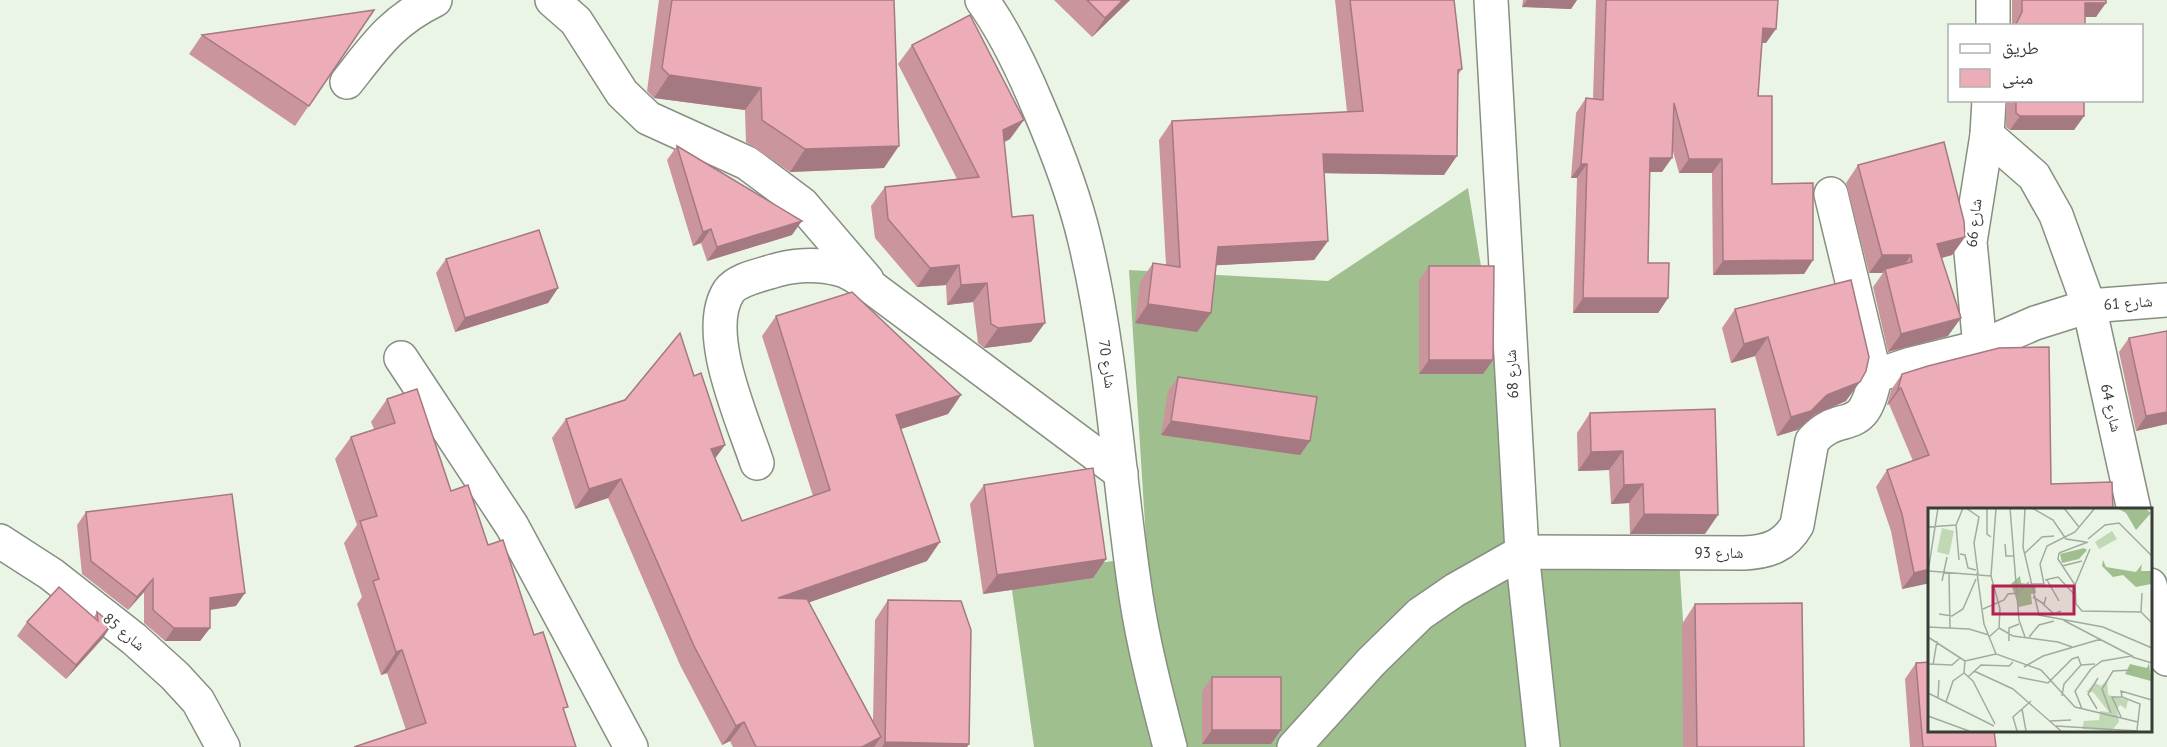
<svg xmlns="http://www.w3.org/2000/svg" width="2167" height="747" font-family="'PT Sans','Noto Naskh Arabic',sans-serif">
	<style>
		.forest { fill: #a0bf8f }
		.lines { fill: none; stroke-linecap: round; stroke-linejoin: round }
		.street-casing { stroke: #868f81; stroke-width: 36 }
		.secondary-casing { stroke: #868f81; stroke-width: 36 }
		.street { stroke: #fff; stroke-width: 33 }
		.secondary { stroke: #fff; stroke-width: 33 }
		.wall { fill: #cb959e }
		.shaded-wall { fill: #a57981 }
		.building { fill: #ecadb8; stroke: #a57981; stroke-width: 1.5 }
		.labels { text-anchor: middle; stroke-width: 4.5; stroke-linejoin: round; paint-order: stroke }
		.street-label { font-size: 15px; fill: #383c37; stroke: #fff }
		.inset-road { fill: none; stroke: #a3aba0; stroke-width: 1.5 }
		.view { fill: #b12151; fill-opacity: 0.15; stroke: #b12151; stroke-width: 3 }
		.inset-edge { fill: none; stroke: #383c37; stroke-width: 3 }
	</style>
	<rect width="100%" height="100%" fill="#ebf5e6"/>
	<polygon class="forest" points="1468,188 1531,567 1679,558 1691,747 1034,747 1010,576 1147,556 1129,270 1328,281"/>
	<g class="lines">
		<defs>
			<g id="street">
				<polyline points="552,0 576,21 622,93 648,118 747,163 802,204 867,280"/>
				<polyline points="1491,0 1522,552 1543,747"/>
				<polyline points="1993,0 1993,26"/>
				<path d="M347,82C376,45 392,21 435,0"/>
				<polyline points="1987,135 2034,176 2056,215 2089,306 2134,510"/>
				<polyline points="1831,194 1875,376"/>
				<polyline points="1980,347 1970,242 1987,135 1989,100"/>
				<polyline points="401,358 512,526 631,747"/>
				<path d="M757,463C743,420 702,332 729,291C737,280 757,276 770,272C791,265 817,263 838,269C850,271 863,282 874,289L1121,473"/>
				<polyline points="0,541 51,574 134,639 175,676 198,701 223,747"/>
				<polyline points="2150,585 2167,659"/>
				<path d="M1294,747L1371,662L1420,614L1455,590L1522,552L1744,553C1768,552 1785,546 1797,525L1812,441C1841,407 1864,441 1875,376L1911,364L1980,347L2035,323L2089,306L2167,300"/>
			</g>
			<path id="secondary" d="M982,0C1005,32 1022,68 1037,104C1056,148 1074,194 1085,241C1113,358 1118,478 1136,596C1144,648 1157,697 1170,747"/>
		</defs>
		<use href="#street" class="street-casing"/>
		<use href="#secondary" class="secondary-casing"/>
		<use href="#street" class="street"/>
		<use href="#secondary" class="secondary"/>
	</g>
	<g class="wall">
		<polygon points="659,0 894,0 884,168 790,172 746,142 745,110 654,98 647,91"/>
		<polygon points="1054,0 1130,0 1092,37"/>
		<polygon points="1335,0 1454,0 1462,69 1458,75 1444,175 1324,173 1328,241 1314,260 1216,265 1211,313 1197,332 1135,323 1140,282 1153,263 1166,265 1159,140 1172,121 1347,112"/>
		<polygon points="1523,0 1577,0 1571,9 1522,7"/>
		<polygon points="1596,0 1778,0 1766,43 1762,43 1758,96 1772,184 1813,260 1804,274 1713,275 1712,173 1679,173 1672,148 1662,172 1650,172 1648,263 1668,298 1658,313 1573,313 1577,178 1571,178 1576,113 1586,98 1593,99"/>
		<polygon points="2012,0 2106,0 2096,17 2085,17 2085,26 2012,26"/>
		<polygon points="374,10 295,126 189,54 202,35"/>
		<polygon points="912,45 1010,139 1004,142 1012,217 1031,342 984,348 978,343 973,302 947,305 946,285 917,287 875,238 871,206 885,187 957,179 898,64"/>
		<polygon points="2006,100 2084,100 2084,116 2074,130 2010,130 2006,127"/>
		<polygon points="677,146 792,235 707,261 701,243 693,246 667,160"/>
		<polygon points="1858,165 1965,237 1952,255 1942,258 1948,336 1888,352 1873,287 1883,273 1869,273 1846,183"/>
		<polygon points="446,259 558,288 548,303 455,332 436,273"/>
		<polygon points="1429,266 1493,360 1483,374 1419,374 1419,280"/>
		<polygon points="1735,309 1846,401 1814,415 1797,430 1777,436 1755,356 1731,363 1722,328"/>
		<polygon points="776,316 961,395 948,414 901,429 927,561 809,602 873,721 875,620 888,600 969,744 967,747 733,747 730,741 722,745 680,665 608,498 575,509 552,438 566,419 694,376 725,445 715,458 742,521 813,496 762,336"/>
		<polygon points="2167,331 2167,424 2136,431 2119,352 2129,338"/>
		<polygon points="1928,366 1930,510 1930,583 1902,589 1891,531 1876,487 1887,470 1913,461 1889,404 1887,405 1891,390 1902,374"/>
		<polygon points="1178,377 1310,441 1300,455 1161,435 1168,391"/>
		<polygon points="387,399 488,545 534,635 568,707 406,730 387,673 381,675 357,604 362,597 344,543 357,525 335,459 351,437 374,429 371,422"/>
		<polygon points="1590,413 1705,534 1630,534 1629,503 1611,504 1609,470 1578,471 1577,433"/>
		<polygon points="984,485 1106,559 1093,578 983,594 970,504"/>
		<polygon points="86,512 236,606 210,610 210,628 200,641 165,641 144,623 144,592 128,610 82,574 77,525"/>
		<polygon points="1695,604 1804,747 1683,747 1682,624"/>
		<polygon points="97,612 112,624 103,638 66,679 17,636 27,622 94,617"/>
		<polygon points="1916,663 1996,747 1910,747 1905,679"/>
		<polygon points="1212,677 1281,730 1271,744 1202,744 1202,691"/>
	</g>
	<g class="shaded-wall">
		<polygon points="1123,0 1130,0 1092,37 1105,18"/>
		<polygon points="1527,0 1577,0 1571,9 1522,7"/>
		<polygon points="2085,3 2106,3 2096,17 2075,17"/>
		<polygon points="1763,28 1776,29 1766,43 1753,42"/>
		<polygon points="669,75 761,88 745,110 654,98"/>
		<polygon points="2020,116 2084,116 2074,130 2010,130"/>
		<polygon points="1024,120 1010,139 989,150 1003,130"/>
		<polygon points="899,146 884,168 790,172 805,149"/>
		<polygon points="1323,154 1457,156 1444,175 1310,173"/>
		<polygon points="1650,158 1672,158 1662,172 1640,172"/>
		<polygon points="1689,159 1722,159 1712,173 1679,173"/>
		<polygon points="1581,164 1587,164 1577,178 1571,178"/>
		<polygon points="802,221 792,235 707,261 717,247"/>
		<polygon points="711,229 701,243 693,246 703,232"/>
		<polygon points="1965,237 1952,255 1925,262 1937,244"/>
		<polygon points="1328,241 1314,260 1205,266 1218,247"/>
		<polygon points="1882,255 1911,255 1899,273 1885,269 1883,273 1869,273"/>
		<polygon points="1813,260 1804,274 1713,275 1723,261"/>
		<polygon points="959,265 946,285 917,287 930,268"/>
		<polygon points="987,283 973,302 947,305 961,285"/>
		<polygon points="558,288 548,303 455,332 465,318"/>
		<polygon points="1583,298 1668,298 1658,313 1573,313"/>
		<polygon points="1148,304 1211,313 1197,332 1135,323"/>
		<polygon points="1961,318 1948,336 1888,352 1901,334"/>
		<polygon points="1045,323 1031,342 984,348 998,328"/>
		<polygon points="1768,337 1755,356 1731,363 1744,344"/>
		<polygon points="1429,360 1493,360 1483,374 1419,374"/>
		<polygon points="1860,382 1846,401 1814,415 1797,430 1777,436 1791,417 1827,395"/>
		<polygon points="1901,388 1889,404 1887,405 1898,389"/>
		<polygon points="961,395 948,414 882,435 896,415"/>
		<polygon points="2167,412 2167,424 2136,431 2146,416"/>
		<polygon points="1171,421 1310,441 1300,455 1161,435"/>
		<polygon points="725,445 711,464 711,449"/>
		<polygon points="1623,451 1609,470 1578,471 1591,452"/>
		<polygon points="621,479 608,498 575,509 589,489"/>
		<polygon points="1643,484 1629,503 1611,504 1624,485"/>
		<polygon points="1644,514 1718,515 1705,534 1630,534"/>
		<polygon points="940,542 927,561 765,618 778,598"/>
		<polygon points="1106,559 1093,578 983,594 997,575"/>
		<polygon points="1930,569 1930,583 1902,589 1914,573"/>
		<polygon points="153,579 144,592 128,610 137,597"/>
		<polygon points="245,593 236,606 200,611 210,598"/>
		<polygon points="112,624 103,638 66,679 76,665"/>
		<polygon points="174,628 210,628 200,641 165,641"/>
		<polygon points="402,650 387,673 381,675 396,652"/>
		<polygon points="744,722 730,741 722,745 736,726"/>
		<polygon points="1212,730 1281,730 1271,744 1202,744"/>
		<polygon points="2020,730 2054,730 2054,731"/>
		<polygon points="881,737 874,747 862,747"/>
		<polygon points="885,742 969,744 967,747 882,747"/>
	</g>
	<g class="building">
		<polygon points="672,0 894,0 899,146 805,149 762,120 761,88 669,75 662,68"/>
		<polygon points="1087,0 1123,0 1105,18"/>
		<polygon points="1350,0 1454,0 1462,69 1458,70 1457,156 1323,154 1328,241 1218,247 1211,313 1148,304 1153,263 1180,267 1172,121 1363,111"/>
		<polygon points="1606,0 1778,0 1776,29 1763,28 1758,96 1772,96 1772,184 1813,183 1813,260 1723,261 1722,159 1689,159 1674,103 1672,158 1650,158 1648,263 1669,263 1668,298 1583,298 1587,164 1581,164 1586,98 1603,100"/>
		<polygon points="2022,0 2106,0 2106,3 2085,3 2085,26 2015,26 2022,12"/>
		<polygon points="374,10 309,106 202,35"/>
		<polygon points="970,15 1024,120 1003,130 1012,217 1033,215 1045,323 998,328 991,324 987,283 961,285 959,265 930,268 888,219 885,187 979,177 912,45"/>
		<polygon points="2016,100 2084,100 2084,116 2020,116 2016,113"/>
		<polygon points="1944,142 1964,221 1965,237 1937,244 1961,318 1901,334 1885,269 1912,262 1911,255 1882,255 1858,165"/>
		<polygon points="677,146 802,221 717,247 711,229 703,232"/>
		<polygon points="539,230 558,288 465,318 446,259"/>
		<polygon points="1429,266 1494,266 1493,360 1429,360"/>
		<polygon points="1851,280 1869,357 1866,371 1860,382 1827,395 1811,411 1791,417 1768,337 1744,344 1735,309"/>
		<polygon points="852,292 961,395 896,415 940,542 778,598 807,599 881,737 862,747 756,747 744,722 736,726 694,646 621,479 589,489 566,419 625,400 680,333 694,376 701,373 725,445 711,449 742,521 830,490 776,316"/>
		<polygon points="2167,331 2167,412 2146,416 2129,338"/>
		<polygon points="2049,347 2051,484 2112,482 2113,510 1930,510 1930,569 1914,573 1902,514 1887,470 1929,455 1901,388 1898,389 1902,374 1928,366 1999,348"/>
		<polygon points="1178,377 1317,397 1310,441 1171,421"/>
		<polygon points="417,389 451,491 468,485 488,545 503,540 534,635 543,632 568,707 563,708 576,747 354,747 426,723 402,650 396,652 373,581 379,579 360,521 377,516 351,437 395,423 387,399"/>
		<polygon points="1715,409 1718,515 1644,514 1643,484 1624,485 1623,451 1591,452 1590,413"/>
		<polygon points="1093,468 1106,559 997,575 984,485"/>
		<polygon points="232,494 245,593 210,598 210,628 174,628 153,610 153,579 137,597 91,561 86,512"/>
		<polygon points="59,587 98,621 97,612 112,624 76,665 27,622"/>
		<polygon points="888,600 961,601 971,630 969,744 885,742"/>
		<polygon points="1802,603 1804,747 1697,747 1695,604"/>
		<polygon points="1930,662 1930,730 1994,730 1996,747 1923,747 1916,663"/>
		<rect x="1212" y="677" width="69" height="53"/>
	</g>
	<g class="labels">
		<g class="street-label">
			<text transform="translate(1974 223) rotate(-84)" y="5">شارع 66</text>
			<text transform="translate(2128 303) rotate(-4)" y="5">شارع 61</text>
			<text transform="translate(1107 364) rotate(82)" y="5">شارع 70</text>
			<text transform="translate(1512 374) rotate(-93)" y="5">شارع 68</text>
			<text transform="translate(2111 408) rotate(77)" y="5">شارع 64</text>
			<text x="1719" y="558">شارع 93</text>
			<text transform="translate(124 632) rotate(40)" y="5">شارع 85</text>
		</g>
	</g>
	<g transform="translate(1928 508)">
		<rect width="224" height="224" fill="#ebf5e6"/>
		<path d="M14,20L26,23L21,47L9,44ZM184,23L189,31L171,41L167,34ZM179,172L180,187L200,192L198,201L192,197L189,201L191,214L183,223L154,221L156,213L171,212L172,203L181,204L165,184H158L167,175L173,178Z" fill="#c1d8b5"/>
		<path d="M189,0H217L223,5L208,22L198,5ZM156,40L159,42L151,51L134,55L132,46ZM175,52L178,59L208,64L214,56L213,63H223V76L208,79L195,67L185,69L174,58ZM92,68L93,75L107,77L108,85L103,86L104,96L91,99L83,76ZM221,155L223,173L197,166L202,156L219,160Z" fill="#a0bf8f"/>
		<path class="inset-road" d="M38,0L51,9L46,35L50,66M59,0V26L63,29M68,0L63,68L72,101M82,0L91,112L97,129M97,0L95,39L111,107L175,119L224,140M104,0L125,12L138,31L158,34M136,0L151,19M28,17L31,52M0,19L28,17L35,0M160,31L177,17L191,15L224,48M77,36L78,48H86M131,45L130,51L147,77L148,96L154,103L213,104M131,45L160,34M32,46L37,47L40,60L48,62M96,46L114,29L126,28M134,58L154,53M1,63L63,68M0,64L10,0M49,65L56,116L68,146L113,162L147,199L210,214M21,66L22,120M117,72L130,69L147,87M119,72L131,93M14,73L19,49M102,76H116L112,56L119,38L147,24L167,0M147,77L162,41M214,85L213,104L224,115M105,89L116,96L118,89M114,95L126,106L133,103M55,101L76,92L80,86L90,85L101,74M11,106L24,108L35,101L48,71M135,112L204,148L174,153L163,161L147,183L154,201M0,119L41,121L61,127M71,120L85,128L130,134L144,139M0,129L37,153L36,165L45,173M61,129L71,120L72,100M101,129L111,117L126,113M81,133V120L91,116M204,149L224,155M37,153L68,146M0,156L24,157L32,150M5,157L9,133M96,159L115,148L173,131M46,163L85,181L133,223M40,169L53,157L81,158L85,154M90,169L120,175L144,151L150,149L153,157M45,173L67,216M0,185L66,218M134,188L136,176L153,157L167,156M10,190L11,172M18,194L25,173L36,165M94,201L98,223M169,201L160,186L170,170M183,205L174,181L185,163L204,162M0,208L41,223M193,209L184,189H194M122,213L143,212M128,218L210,223M209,222L212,196L194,189L193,183L224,192M89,223L85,209L103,193"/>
		<path class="view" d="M65,78H146V106H65Z"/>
		<rect width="224" height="224" class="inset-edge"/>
	</g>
	<rect x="1948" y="24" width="195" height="78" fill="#ffffff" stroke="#afb1af" stroke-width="1.5"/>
	<rect x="1960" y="44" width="30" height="9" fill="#ffffff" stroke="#afb1af" stroke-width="1.5"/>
	<text x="2002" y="54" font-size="18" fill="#383c37">طريق</text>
	<rect x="1960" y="69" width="30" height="18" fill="#ecadb8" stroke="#afb1af" stroke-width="1.5"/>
	<text x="2002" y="84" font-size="18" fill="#383c37">مبنى</text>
</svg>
